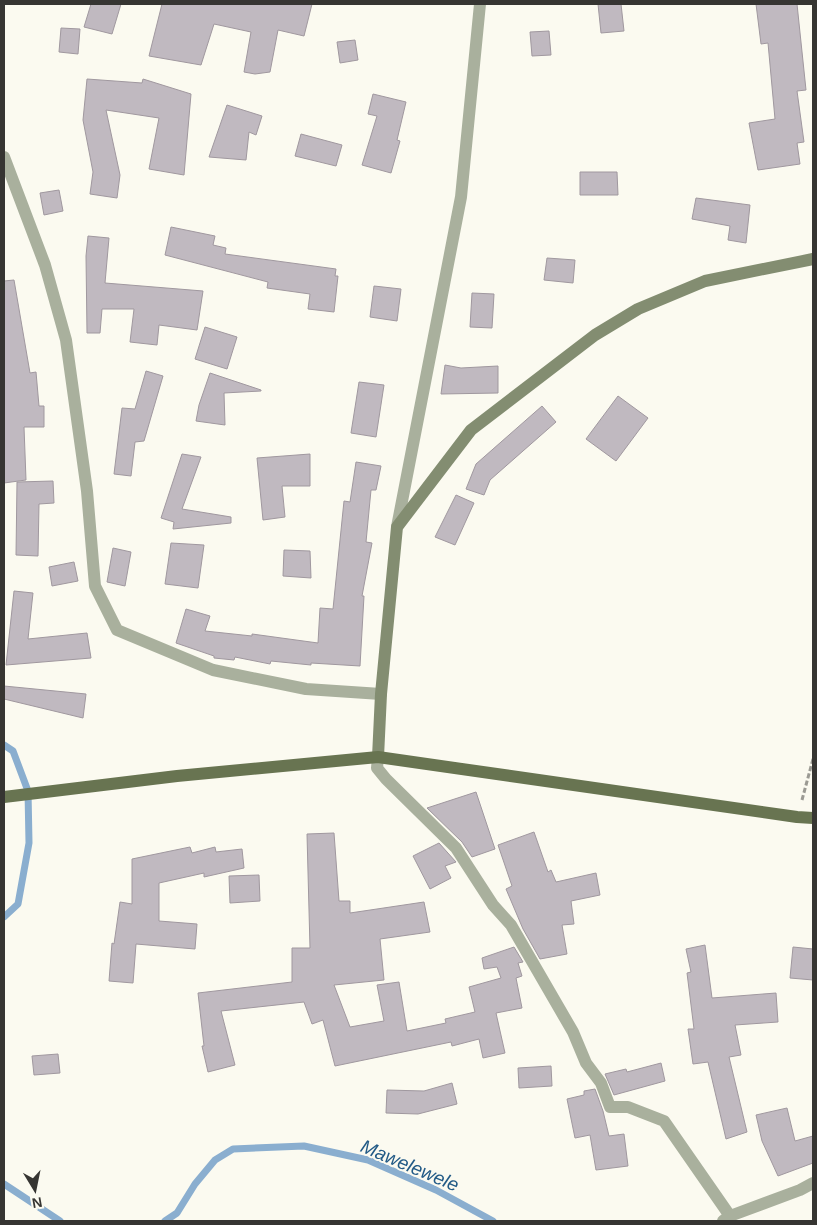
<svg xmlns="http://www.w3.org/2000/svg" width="817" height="1225" font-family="Arial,sans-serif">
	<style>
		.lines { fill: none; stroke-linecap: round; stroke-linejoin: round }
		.stream { stroke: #8aaecf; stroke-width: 7 }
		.building { fill: #c0b9c0; stroke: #a0989f }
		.path { stroke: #9b9a93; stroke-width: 3; stroke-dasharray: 5 2.5; stroke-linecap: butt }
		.street { stroke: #a9b09d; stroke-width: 12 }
		.secondary { stroke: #838d71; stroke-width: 12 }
		.primary { stroke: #687451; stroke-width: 12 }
		.labels { text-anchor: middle; stroke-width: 4; stroke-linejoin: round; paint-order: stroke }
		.water-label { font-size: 19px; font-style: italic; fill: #225a86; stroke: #fbfaf0 }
	</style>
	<rect width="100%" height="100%" fill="#fbfaf0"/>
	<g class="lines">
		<g class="stream">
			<polyline points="4,745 13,751 28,791 29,843 18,904 4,917"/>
			<polyline points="4,1184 60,1221"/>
			<polyline points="165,1221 177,1213 195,1184 215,1160 233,1149 304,1146 368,1160 436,1190 493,1221"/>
		</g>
	</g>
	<g class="building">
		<polygon points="91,4 121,4 112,34 84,27"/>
		<polygon points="162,4 312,4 304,36 278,30 270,72 255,74 244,72 251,32 214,24 201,65 149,56"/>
		<polygon points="598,4 621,4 624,31 601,33"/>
		<polygon points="756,4 797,4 806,90 797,91 804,142 797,143 800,164 758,170 749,123 775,119 768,43 761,44"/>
		<polygon points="61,28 80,29 78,54 59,52"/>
		<polygon points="549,31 551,55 532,56 530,32"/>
		<polygon points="355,40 358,60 340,63 337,42"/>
		<polygon points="87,79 142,83 143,79 191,94 184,175 149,169 159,118 106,110 120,175 117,198 90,194 93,172 83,120"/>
		<polygon points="373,94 406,102 397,140 400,141 391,173 362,165 377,116 368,114"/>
		<polygon points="227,105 262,116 256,135 249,132 246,160 209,157"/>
		<polygon points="301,134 342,145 336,166 295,156"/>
		<polygon points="580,172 617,172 618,195 580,195"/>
		<polygon points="59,190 63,211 44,215 40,193"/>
		<polygon points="696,198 750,205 746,243 728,240 730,226 692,219"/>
		<polygon points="171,227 215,236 213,245 226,248 225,254 336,269 335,276 338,276 334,312 308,309 310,294 267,288 268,282 165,255"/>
		<polygon points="88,236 109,238 105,283 203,291 197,330 159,325 157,345 130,342 134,309 102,309 100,333 87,333 86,256"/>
		<polygon points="547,258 575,260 573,283 544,280"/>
		<polygon points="14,280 30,373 36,372 39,406 44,406 44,427 24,427 26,480 4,483 4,281"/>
		<polygon points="374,286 401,289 397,321 370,317"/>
		<polygon points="472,293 494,294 492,328 470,327"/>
		<polygon points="205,327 237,337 227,369 195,359"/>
		<polygon points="445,365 461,368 498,366 498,393 441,394"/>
		<polygon points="146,371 163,376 144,441 135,442 131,476 114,474 122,408 135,409"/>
		<polygon points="210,373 261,390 261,391 224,393 225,425 196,421 199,405"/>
		<polygon points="359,382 384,385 376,437 351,433"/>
		<polygon points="618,396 648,418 616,461 586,439"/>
		<polygon points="542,406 556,422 490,480 484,495 466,489 476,464"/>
		<polygon points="182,454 201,457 182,509 231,517 231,523 173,529 174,522 161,518"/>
		<polygon points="310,454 310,486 282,486 285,517 263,520 257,458"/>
		<polygon points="356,462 381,466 376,490 371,490 366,542 372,543 362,596 364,596 360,666 311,663 311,665 271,661 270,664 235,657 234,660 214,658 214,656 176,643 186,609 210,616 205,631 252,636 252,634 318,643 320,608 333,609 344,501 350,502"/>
		<polygon points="53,481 54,503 39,504 38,556 16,555 17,482"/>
		<polygon points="456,495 474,503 455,545 435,537"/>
		<polygon points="171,543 204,545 198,588 165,584"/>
		<polygon points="113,548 131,552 125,586 107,582"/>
		<polygon points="284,550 310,551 311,578 283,576"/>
		<polygon points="74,562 78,581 52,586 49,567"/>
		<polygon points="14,591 33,593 28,639 87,633 91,658 6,665"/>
		<polygon points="4,686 86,694 83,718 4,699"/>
		<polygon points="476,792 495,849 472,857 462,842 427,808"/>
		<polygon points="534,832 548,872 551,870 556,882 596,873 600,895 571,901 574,924 562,925 567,954 540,959 523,929 506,889 512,886 498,845"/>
		<polygon points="334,833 339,901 350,901 350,913 424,902 430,932 380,939 384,980 334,985 350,1027 384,1021 377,985 399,982 407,1031 446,1023 445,1019 475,1012 469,987 501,978 497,967 484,969 482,958 514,947 523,962 518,963 522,976 516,978 522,1008 496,1013 505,1053 483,1058 479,1039 452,1046 451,1042 335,1066 323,1020 312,1024 304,1002 221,1011 235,1065 208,1072 202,1046 204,1046 198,993 292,982 292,948 310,948 307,834"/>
		<polygon points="439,843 456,862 445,866 451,878 430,889 413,856"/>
		<polygon points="190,847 192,853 215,847 216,852 242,849 244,868 204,877 204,873 159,883 159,921 197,924 195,949 136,944 133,983 109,981 112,943 114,944 120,902 132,904 132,859"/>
		<polygon points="259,875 260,901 230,903 229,876"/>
		<polygon points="705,945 712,998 776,993 778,1022 735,1025 741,1055 729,1057 747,1132 726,1139 708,1062 693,1064 688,1029 694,1029 687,973 691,972 686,949"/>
		<polygon points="793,947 813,949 813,980 790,978"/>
		<polygon points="58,1054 60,1073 34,1075 32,1056"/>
		<polygon points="661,1063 665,1081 614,1095 605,1074 626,1069 627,1072"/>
		<polygon points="551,1066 552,1086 519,1088 518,1068"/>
		<polygon points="452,1083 457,1104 418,1114 386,1113 387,1090 424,1091"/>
		<polygon points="595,1089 603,1111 609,1136 624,1134 628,1166 596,1170 590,1135 575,1138 567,1099 584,1095 584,1091"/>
		<polygon points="787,1108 795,1141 813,1136 813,1163 778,1176 762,1141 756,1115"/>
	</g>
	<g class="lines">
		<polyline class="path" points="802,800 813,759"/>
		<g class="street">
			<polyline points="4,157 45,265 66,340 87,491 95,586 117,630 213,670 306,689 381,694"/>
			<polyline points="397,527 461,197 480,4"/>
			<polyline points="378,757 377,768 386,779 456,848 493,905 511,925 573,1032 586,1063 601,1083 610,1107 628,1107 664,1121 730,1216"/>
			<polyline points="723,1221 730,1216 800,1190 813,1183"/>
		</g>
		<polyline class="secondary" points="378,757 381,694 397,527 471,430 595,335 638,309 705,281 813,259"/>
		<polyline class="primary" points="4,797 177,776 378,757 797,817 813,818"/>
	</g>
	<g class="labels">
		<g class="water-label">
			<text transform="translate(410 1165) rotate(23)" y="7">Mawelewele</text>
		</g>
	</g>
	<rect width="817" height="1225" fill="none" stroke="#363532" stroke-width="10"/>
	<g transform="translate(35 1190) rotate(170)" stroke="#fbfaf0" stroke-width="4" paint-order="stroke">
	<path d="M0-4L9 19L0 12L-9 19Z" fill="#363532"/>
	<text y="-8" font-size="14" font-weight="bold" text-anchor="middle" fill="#363532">N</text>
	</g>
</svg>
